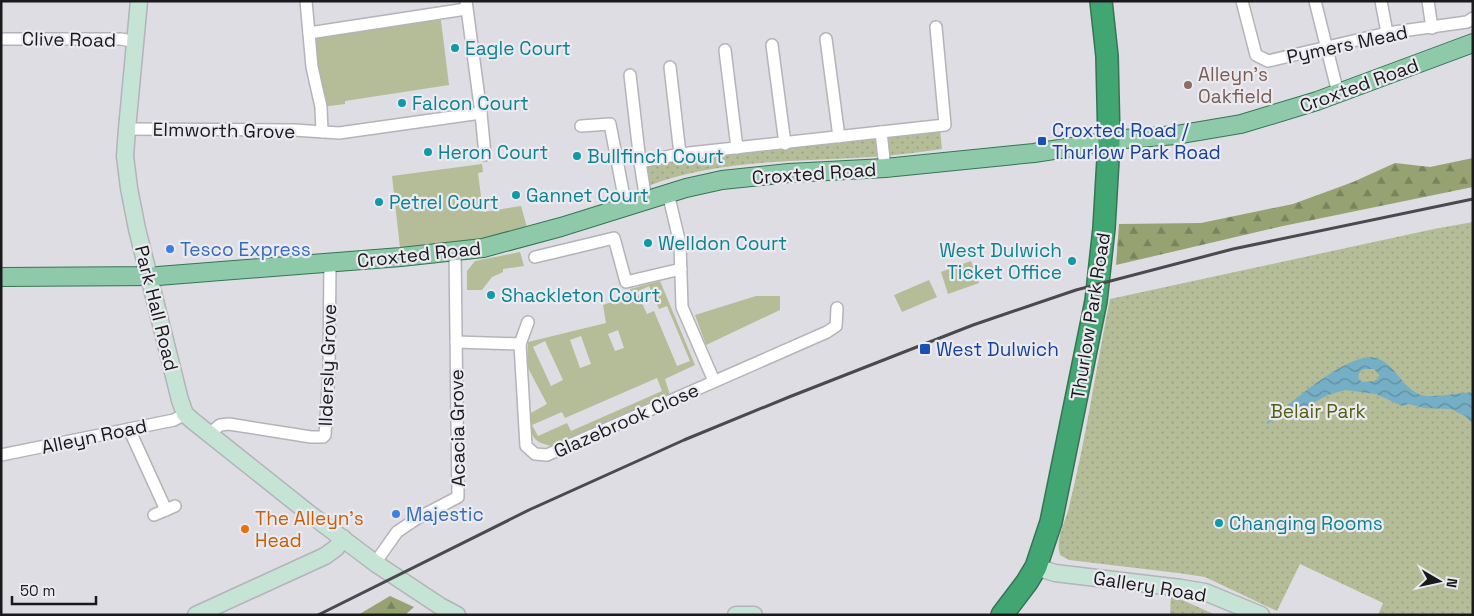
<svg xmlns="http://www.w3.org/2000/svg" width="1474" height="616" font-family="'Space Grotesk',sans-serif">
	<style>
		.grass { fill: #b4bd98; fill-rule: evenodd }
		.forest { fill: url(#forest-firs) }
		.park { fill: url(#park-dots) }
		.water { fill: url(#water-waves); fill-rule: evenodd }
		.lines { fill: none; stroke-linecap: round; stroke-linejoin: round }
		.street-casing { stroke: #b3b3b9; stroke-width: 14 }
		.secondary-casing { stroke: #b3b3b9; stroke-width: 19 }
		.primary-casing { stroke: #347554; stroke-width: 20 }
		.highway-casing { stroke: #347554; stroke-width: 24 }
		.street { stroke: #fff; stroke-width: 11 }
		.secondary { stroke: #c6e4d5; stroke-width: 16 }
		.primary { stroke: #8ecaaa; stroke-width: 18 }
		.highway { stroke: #42a672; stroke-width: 21 }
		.rail { stroke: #4a4a4d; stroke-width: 3 }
		.culture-dot { fill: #0f9aa8; stroke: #ebeaf1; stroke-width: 2 }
		.education-dot { fill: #8d6e63; stroke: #ebeaf1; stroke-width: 2 }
		.transit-dot { fill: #1a4fb4; stroke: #ebeaf1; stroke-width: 2 }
		.shop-dot { fill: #3f7fe0; stroke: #ebeaf1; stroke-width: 2 }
		.food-dot { fill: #e8710a; stroke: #ebeaf1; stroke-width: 2 }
		.labels { text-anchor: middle; stroke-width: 4.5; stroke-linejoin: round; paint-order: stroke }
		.street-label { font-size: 19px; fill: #1a1a1c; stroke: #ebeaf1 }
		.culture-label { font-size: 19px; fill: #0d838f; stroke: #ebeaf1; text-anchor: start }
		.education-label { font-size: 19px; fill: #785e54; stroke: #ebeaf1; text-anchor: start }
		.transit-label { font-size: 19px; fill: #164399; stroke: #ebeaf1; text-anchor: start }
		.shop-label { font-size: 19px; fill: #366cbe; stroke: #ebeaf1; text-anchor: start }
		.park-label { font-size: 19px; fill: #525f12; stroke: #ebeaf1 }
		.food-label { font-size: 19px; fill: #c56008; stroke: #ebeaf1; text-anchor: start }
	</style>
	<defs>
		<pattern id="forest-firs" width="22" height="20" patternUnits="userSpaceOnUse" patternTransform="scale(1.25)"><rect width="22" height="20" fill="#97a272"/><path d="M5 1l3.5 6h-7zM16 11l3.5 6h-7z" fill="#7a835d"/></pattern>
		<pattern id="park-dots" width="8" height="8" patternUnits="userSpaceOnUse" patternTransform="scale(1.25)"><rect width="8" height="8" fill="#b4bd98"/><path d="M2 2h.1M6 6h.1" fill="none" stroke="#9aa282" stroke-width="1.8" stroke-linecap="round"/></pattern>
		<pattern id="water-waves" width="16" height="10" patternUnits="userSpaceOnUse" patternTransform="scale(1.25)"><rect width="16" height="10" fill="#75afc5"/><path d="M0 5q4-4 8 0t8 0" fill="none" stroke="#5f8e9f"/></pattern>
	</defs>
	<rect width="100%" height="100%" fill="#dddde3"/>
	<g class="grass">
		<polygon points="440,13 449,85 345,101 345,104 321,107 309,33"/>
		<polygon points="482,164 483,172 478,173 483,212 521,206 528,231 401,257 392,176"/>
		<polygon points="520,252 524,266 503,269 503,272 492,277 482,290 467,290 467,271 475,261"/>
		<polygon points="971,261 979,283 948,294 941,272"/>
		<polygon points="929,280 937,297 902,312 894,295"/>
		<path d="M660,281L695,365L665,379L670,395L552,446C530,442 531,434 529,414L547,404L527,366L528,342L606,323L603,305L631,295L630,289ZM649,286L659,309L667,306L690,361L677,366L654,311L647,314L637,292ZM618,330L624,348L615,351L608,334ZM581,336L591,364L580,368L570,340ZM545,341L563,380L551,386L533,347ZM657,378L662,391L571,431L567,423L538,436L532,425L562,412L565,418Z"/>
		<polygon points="756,296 780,296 780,310 706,345 695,315"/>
	</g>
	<g class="forest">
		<polygon points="1473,158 1473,187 1283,226 1116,265 1119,224 1201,223 1293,204 1353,182 1395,163 1430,167"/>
		<polygon points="390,596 414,607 405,615 358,615"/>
	</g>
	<g class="park">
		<path d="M940,130L942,149C918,152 894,156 870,157C796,162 718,159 648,186L647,167L681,159Z"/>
		<path d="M1473,222V615H1378L1383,603L1300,564L1277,611L1205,577L1178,573L1069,560L1060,555C1055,539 1065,523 1069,507C1086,439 1096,368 1110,299L1434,229Z"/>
		<polygon points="1171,595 1216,615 1170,615"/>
	</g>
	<path class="water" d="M1368,357C1394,357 1399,387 1421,395C1432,398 1460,393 1473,392V424L1465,416L1451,409L1424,408L1408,404L1402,406L1376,394L1345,390L1328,395L1291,415L1275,419L1267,424L1266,423C1291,403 1336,362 1368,357ZM1365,369H1374L1379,375V378L1374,381L1362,382L1358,378C1359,372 1360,370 1365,369Z"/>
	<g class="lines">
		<defs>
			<g id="street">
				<polyline points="306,1 312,67 321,107 322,132"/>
				<polyline points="1242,1 1256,55 1268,61 1387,33 1467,22 1473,18"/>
				<polyline points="1315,1 1338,93"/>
				<polyline points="1381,1 1387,33"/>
				<polyline points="1428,1 1432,28"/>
				<polyline points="309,33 466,9"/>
				<polyline points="1,39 121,39 136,42"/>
				<polyline points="826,39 839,137"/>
				<polyline points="772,45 785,144"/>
				<polyline points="725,50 737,148"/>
				<polyline points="670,67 680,154"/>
				<polyline points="630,75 640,162"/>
				<polyline points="481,113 485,155"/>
				<polyline points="581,126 610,124 626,207"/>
				<polyline points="127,129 294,130 339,133 481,113 466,1"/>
				<polyline points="881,132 885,168"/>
				<polyline points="668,193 680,244 682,307 714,381"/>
				<polyline points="646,201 640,162 680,154 945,125 936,27"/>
				<polyline points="535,257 614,238 626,282 681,269"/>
				<polyline points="456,342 520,344 526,446 535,454 547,455 827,332 836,326 837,308"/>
				<polyline points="520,344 528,322"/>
				<polyline points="129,429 166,510"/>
				<polyline points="209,434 220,425 229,424 311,437 323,437 325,435 329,371 330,263"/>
				<polyline points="1,455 174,420 185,414"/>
				<polyline points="154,515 175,506"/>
				<polyline points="375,563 397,532 416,519 458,497 455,252"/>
			</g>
			<g id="secondary">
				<polyline points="139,1 127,129 125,156 129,188 137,229 180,400 185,414 193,421 306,511 375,563 440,606 457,615"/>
				<polyline points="1036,567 1055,573 1181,588 1205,592 1261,615"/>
				<polyline points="196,615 325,556 336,548 343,538"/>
				<polyline points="736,615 754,615"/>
			</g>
			<polyline id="primary" points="1,277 158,276 401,257 483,248 561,227 686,188 722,180 789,173 885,168 1034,153 1124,139 1176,135 1241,124 1317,101 1473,43"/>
			<polyline id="highway" points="1002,615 1027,582 1036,567 1051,522 1096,301 1104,228 1109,142 1107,56 1101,1"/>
		</defs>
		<use href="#street" class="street-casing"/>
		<use href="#secondary" class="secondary-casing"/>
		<use href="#primary" class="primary-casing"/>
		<use href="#highway" class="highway-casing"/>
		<use href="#street" class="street"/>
		<use href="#secondary" class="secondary"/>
		<use href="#primary" class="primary"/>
		<use href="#highway" class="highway"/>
		<polyline class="rail" points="318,615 531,509 684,440 789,397 973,325 1076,290 1233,249 1473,199"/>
	</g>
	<g class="culture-dot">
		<circle cx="455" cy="48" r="5"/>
		<circle cx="402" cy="103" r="5"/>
		<circle cx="428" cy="152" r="5"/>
		<circle cx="577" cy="156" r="5"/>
		<circle cx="516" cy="195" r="5"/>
		<circle cx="379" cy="202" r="5"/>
		<circle cx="648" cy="243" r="5"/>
		<circle cx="1072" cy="261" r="5"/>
		<circle cx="491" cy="295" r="5"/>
		<circle cx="1219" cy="523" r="5"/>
	</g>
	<circle class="education-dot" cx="1188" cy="85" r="5"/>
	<g class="transit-dot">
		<rect x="1037" y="136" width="10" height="10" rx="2.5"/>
		<rect x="919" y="343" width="12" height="12" rx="2.5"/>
	</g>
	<g class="shop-dot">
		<circle cx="170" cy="249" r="5"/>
		<circle cx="396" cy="514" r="5"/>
	</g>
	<circle class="food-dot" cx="245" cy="529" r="5"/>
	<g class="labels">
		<g class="street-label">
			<text transform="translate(69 39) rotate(1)" y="7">Clive Road</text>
			<text transform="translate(1347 44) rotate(-12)" y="7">Pymers Mead</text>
			<text transform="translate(1359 85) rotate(-20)" y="7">Croxted Road</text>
			<text transform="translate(224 130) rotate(1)" y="7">Elmworth Grove</text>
			<text transform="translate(814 173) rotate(-4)" y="7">Croxted Road</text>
			<text transform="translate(419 254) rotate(-6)" y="7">Croxted Road</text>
			<text transform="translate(157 308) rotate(76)" y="7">Park Hall Road</text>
			<text transform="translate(1090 316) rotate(-81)" y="7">Thurlow Park Road</text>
			<text transform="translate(327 365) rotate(-88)" y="7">Ildersly Grove</text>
			<text transform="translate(626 420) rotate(-24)" y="7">Glazebrook Close</text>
			<text transform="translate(457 428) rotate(-91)" y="7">Acacia Grove</text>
			<text transform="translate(94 436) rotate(-12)" y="7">Alleyn Road</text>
			<text transform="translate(1150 586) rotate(9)" y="7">Gallery Road</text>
		</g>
		<g class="culture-label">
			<text x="465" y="55">Eagle Court</text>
			<text x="412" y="110">Falcon Court</text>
			<text x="438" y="159">Heron Court</text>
			<text x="587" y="163">Bullfinch Court</text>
			<text x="526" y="202">Gannet Court</text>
			<text x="389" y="209">Petrel Court</text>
			<text x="658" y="250">Welldon Court</text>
			<text x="1062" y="257" text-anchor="end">West Dulwich<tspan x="1062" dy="22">Ticket Office</tspan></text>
			<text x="501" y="302">Shackleton Court</text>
			<text x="1229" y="530">Changing Rooms</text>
		</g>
		<g class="education-label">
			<text x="1198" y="81">Alleyn's<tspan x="1198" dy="22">Oakfield</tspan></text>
		</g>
		<g class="transit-label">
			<text x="1052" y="137">Croxted Road /<tspan x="1052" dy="22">Thurlow Park Road</tspan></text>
			<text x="936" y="356">West Dulwich</text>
		</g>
		<g class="shop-label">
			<text x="180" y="256">Tesco Express</text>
			<text x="406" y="521">Majestic</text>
		</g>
		<g class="park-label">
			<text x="1318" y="418">Belair Park</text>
		</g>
		<g class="food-label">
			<text x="255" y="525">The Alleyn's<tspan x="255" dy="22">Head</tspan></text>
		</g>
	</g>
	<rect width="1474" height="616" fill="none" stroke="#1a1a1c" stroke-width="5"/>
	<g transform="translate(1439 581) rotate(99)" stroke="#ebeaf1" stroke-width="4" paint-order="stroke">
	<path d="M0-4L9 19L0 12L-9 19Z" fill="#1a1a1c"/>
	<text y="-8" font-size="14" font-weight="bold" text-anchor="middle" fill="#1a1a1c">N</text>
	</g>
	<path d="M12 596v8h84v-8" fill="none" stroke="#1a1a1c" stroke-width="2.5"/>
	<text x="20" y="596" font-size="15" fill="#1a1a1c" stroke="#ebeaf1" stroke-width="4" paint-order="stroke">50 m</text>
</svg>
